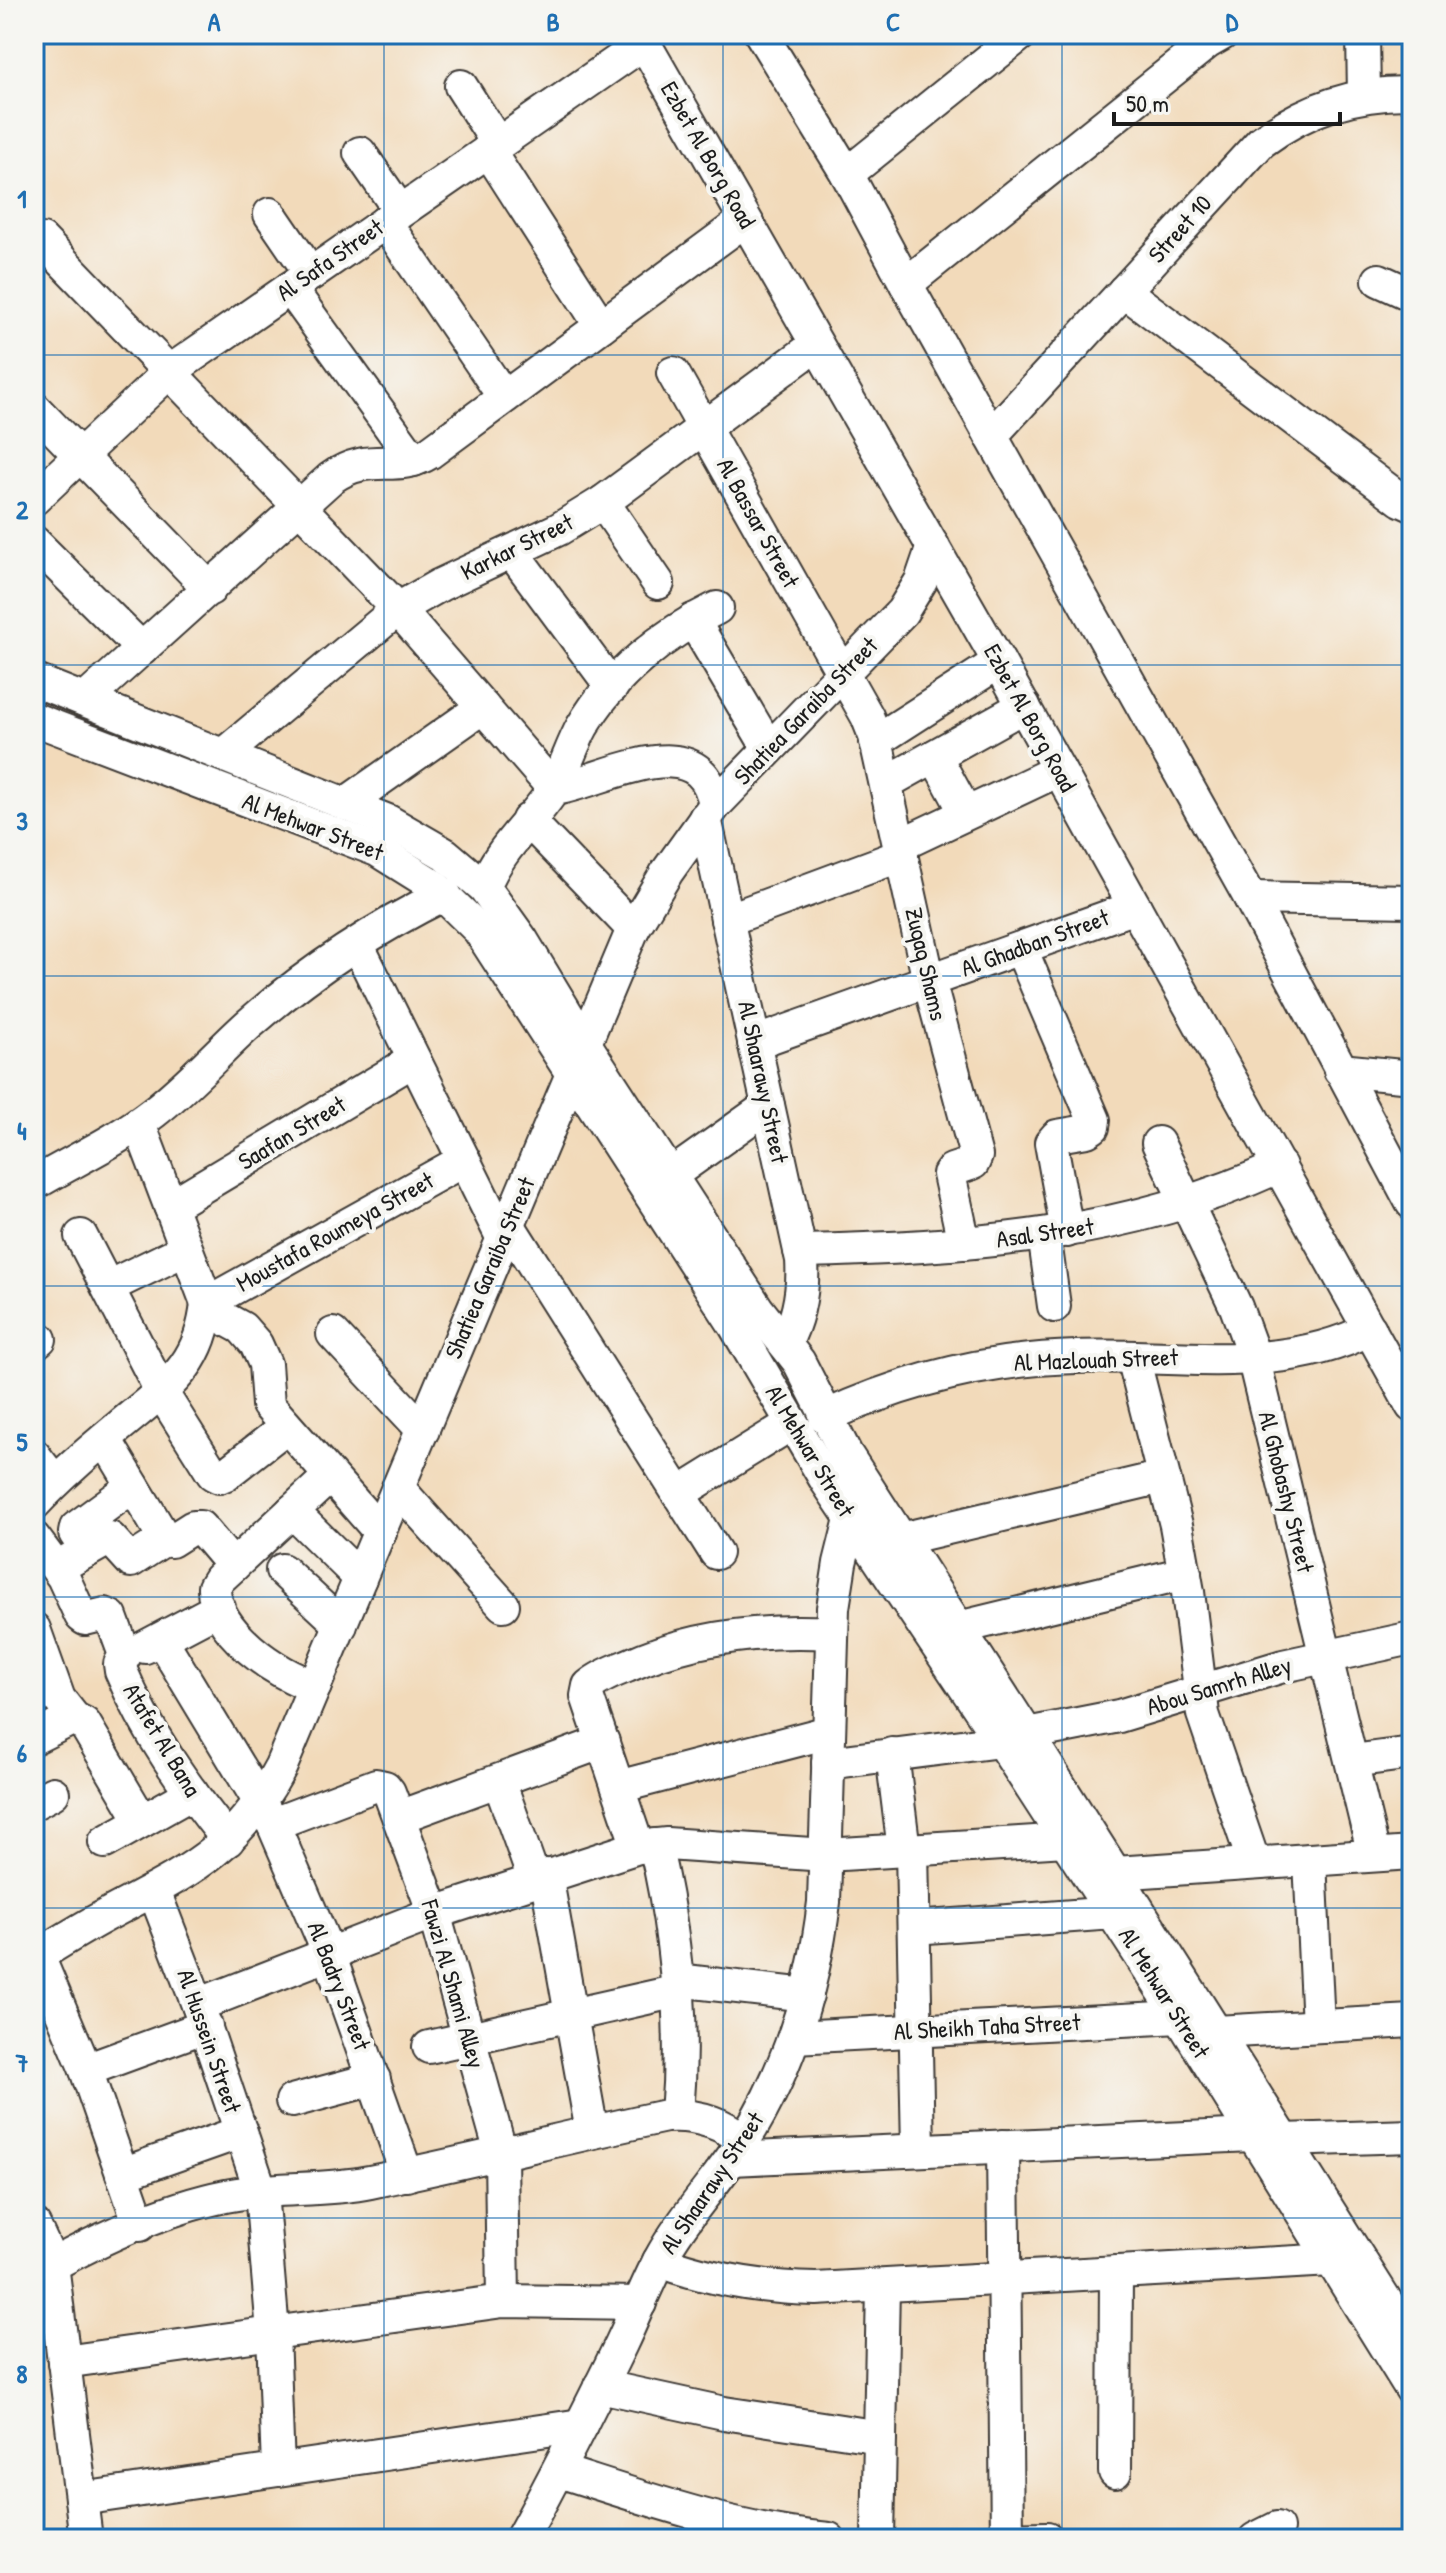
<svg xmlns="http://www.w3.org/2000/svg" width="1446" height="2573" font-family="'Patrick Hand',sans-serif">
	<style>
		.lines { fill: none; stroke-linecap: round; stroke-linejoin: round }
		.minor-casing { stroke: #3c3834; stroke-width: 36 }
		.minor { stroke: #fff; stroke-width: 32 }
		.grid { fill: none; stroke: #1f6fb2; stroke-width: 2; stroke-opacity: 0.55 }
		.labels { text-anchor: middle; stroke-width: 8; stroke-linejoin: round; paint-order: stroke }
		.street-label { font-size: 24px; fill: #1c1c1c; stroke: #f6f6f2 }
		.neatline { fill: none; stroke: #1f6fb2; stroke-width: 3 }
		.grid-label { font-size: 26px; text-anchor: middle; font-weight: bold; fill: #1f6fb2 }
	</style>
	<rect width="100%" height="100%" fill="#f6f6f2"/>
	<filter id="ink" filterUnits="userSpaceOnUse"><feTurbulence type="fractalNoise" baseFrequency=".0125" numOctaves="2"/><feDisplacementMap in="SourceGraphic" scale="16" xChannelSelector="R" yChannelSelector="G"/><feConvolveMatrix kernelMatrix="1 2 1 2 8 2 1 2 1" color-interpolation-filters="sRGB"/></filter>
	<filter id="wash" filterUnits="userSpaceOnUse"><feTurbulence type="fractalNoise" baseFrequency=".006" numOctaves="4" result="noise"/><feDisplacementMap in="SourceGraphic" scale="32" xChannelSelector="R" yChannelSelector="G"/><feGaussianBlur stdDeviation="1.8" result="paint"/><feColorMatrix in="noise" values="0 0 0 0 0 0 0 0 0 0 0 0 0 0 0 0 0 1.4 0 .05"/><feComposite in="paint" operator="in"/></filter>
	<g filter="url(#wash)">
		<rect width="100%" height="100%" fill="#f2daba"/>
	</g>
	<g filter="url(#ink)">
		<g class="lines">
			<defs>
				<g id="minor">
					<polyline points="639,34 999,662 1412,1406"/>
					<polyline points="761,34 847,174 906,284 1250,898 1412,1203"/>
					<polyline points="1363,34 1364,96"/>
					<polyline points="461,86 498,144"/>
					<polyline points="488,150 601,326"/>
					<polyline points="360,153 400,211"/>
					<polyline points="847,174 1021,34"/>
					<polyline points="270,214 311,274"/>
					<polyline points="385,222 504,397"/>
					<path d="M42,240L398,609L554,789C602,783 701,721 715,805"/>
					<polyline points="1379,280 1412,295"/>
					<polyline points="906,284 1208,42 1222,34"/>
					<polyline points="290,288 414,460"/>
					<polyline points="1124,291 1401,500 1412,505"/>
					<polyline points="673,373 867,716 875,736 929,981 976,1156 973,1163 952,1170 949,1174 964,1243"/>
					<polyline points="34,408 210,589"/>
					<path d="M991,436L1261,142C1307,108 1355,92 1412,93"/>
					<polyline points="34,499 169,372 644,43"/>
					<polyline points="603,502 658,583"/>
					<polyline points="34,542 142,649"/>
					<polyline points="512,552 612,687"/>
					<polyline points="693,620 769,749"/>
					<polyline points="34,680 388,821 445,854 484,887 522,940 585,1044 758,1310 799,1362 846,1454 1027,1734 1412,2342"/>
					<path d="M85,700L331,478C370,450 395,474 429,453L745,220"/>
					<polyline points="34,719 377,850 433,885 479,930 734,1324 827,1482 1001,1741 1180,2017 1412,2390"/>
					<polyline points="876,741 999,662"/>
					<polyline points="223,755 398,609 440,585 559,529 603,502 816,345"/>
					<polyline points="935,756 966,813"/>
					<polyline points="886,783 1024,706"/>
					<polyline points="345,804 483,707"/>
					<path d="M705,818L802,1260C804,1291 799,1317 785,1344"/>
					<polyline points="528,820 633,929"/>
					<polyline points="900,845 1059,770"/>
					<path d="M484,887C499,849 528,826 551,793C564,773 570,749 582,727C613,674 663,634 717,608"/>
					<polyline points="1250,898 1412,901"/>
					<polyline points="727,920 902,855"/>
					<polyline points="357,944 503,1239"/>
					<polyline points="1021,949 1094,1120 1093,1127 1087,1131 1057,1136 1051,1143 1067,1231"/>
					<polyline points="754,1043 1135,907"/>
					<polyline points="1340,1070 1412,1077"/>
					<polyline points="139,1124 207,1303 218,1315 242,1328 256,1344 265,1364 268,1405 380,1532"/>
					<polyline points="1158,1143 1236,1307 1251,1348 1374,1855"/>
					<polyline points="671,1175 768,1106"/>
					<path d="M34,1184C76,1159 114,1143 154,1112C188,1086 216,1054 248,1025C307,973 374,929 445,894"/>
					<polyline points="170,1206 414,1060"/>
					<polyline points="509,1226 716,1553"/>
					<polyline points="1044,1234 1054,1306"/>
					<polyline points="81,1236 162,1393 213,1474 219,1477 226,1474 286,1427"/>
					<path d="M800,1251C964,1248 1130,1236 1280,1166"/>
					<polyline points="108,1287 186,1249"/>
					<polyline points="333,1334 423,1430"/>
					<polyline points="34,1344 40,1339"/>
					<polyline points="1133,1357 1176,1525 1188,1592 1203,1714 1254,1863"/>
					<path d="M825,1417C905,1380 989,1359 1077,1357C1175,1353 1279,1376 1370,1329"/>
					<polyline points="105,1439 165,1539 171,1541 193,1527 200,1527 233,1566"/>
					<polyline points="34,1455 55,1482"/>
					<polyline points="398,1488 503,1605"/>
					<polyline points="678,1494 791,1424"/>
					<path d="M34,1504C61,1475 91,1450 121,1425C166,1387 201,1367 207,1303L464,1160"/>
					<polyline points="292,1511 360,1578"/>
					<path d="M34,1538L63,1577L81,1616L85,1619L105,1614L111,1617L125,1655L120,1664L121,1671C147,1733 186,1788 228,1840"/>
					<polyline points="901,1539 1163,1477"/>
					<polyline points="87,1551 75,1533 76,1528 133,1486"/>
					<polyline points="57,1568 110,1538 131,1561 165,1539"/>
					<polyline points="282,1570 341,1625"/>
					<polyline points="958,1628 1185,1573"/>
					<polyline points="34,1629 59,1699 74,1718 84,1723 142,1821"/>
					<polyline points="161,1639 273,1824 329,1954 407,2175"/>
					<polyline points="145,1647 219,1608"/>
					<path d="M315,1686C277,1675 213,1631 214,1587L219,1579L330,1476"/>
					<polyline points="1027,1734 1119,1716 1283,1666 1412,1638"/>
					<polyline points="34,1738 74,1718"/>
					<polyline points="892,1754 904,1850"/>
					<polyline points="1352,1761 1412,1753"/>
					<polyline points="828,1763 1001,1741"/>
					<polyline points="499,1781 534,1879"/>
					<polyline points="618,1787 829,1732"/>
					<polyline points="34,1803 53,1793"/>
					<polyline points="399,1817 603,1742"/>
					<polyline points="273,1824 376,1785 385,1787 389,1792 434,1913 501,2153 503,2301"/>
					<polyline points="105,1842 192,1793"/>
					<path d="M655,1845C676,1934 685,2023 677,2115"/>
					<path d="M638,1847L587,1696L589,1686C599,1677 614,1671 627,1666C691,1637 761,1629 831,1633"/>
					<polyline points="912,1850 918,2150"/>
					<polyline points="1310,1860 1318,2026"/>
					<polyline points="1115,1873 1412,1853"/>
					<polyline points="546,1875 592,2132"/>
					<polyline points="154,1891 198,2005 261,2192 273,2332 278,2470"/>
					<polyline points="914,1928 1113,1913"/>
					<polyline points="34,1953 38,1956 86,2070 140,2225"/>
					<path d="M34,1958C57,1944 79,1930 103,1917C184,1873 235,1854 281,1766L633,929L667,872L715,805L902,612L921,581L933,546"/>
					<polyline points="677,1980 807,1995"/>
					<polyline points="198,2005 434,1913 638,1847 667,1844 826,1855 1066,1840"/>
					<polyline points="1216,2032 1412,2021"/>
					<polyline points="794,2037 1180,2017"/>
					<polyline points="429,2047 678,1991"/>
					<polyline points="86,2070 206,2026"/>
					<polyline points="292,2101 374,2079"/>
					<polyline points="1283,2140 1412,2136"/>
					<polyline points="1003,2146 1007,2539"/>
					<polyline points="732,2159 1252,2135"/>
					<polyline points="122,2174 241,2132"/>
					<polyline points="34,2225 52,2264 86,2539"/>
					<path d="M659,2261C711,2280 761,2288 816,2289L1332,2260"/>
					<path d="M34,2275C94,2241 169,2205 237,2194C281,2187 326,2191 370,2182C469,2162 567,2137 666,2116C695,2114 721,2122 744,2140"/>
					<polyline points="64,2362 503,2301 640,2303"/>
					<polyline points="600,2386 724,2413 880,2437"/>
					<path d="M559,2471C648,2499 735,2530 829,2539"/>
					<polyline points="1115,2472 1116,2272"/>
					<polyline points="81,2499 581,2425"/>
					<path d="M521,2539C556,2475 589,2410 621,2344C634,2317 645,2288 659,2261C682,2218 716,2183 743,2142C789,2070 814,1987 824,1902L833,1608L840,1563L851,1519"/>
					<polyline points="878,2539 883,2286"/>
					<polyline points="996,2539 1047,2538"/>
					<polyline points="1255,2539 1277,2528"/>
				</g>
			</defs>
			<use href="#minor" class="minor-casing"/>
			<use href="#minor" class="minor"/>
		</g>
	</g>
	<path class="grid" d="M384,34V2539M723,34V2539M1062,34V2539M34,355H1412M34,665H1412M34,976H1412M34,1286H1412M34,1597H1412M34,1908H1412M34,2218H1412"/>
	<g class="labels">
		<g class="street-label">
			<text transform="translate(708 155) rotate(60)" y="8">Ezbet Al Borg Road</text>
			<text transform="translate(1180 229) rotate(-48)" y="8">Street 10</text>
			<text transform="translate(330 260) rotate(-35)" y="8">Al Safa Street</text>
			<text transform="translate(758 523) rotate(61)" y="8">Al Bassar Street</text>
			<text transform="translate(517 547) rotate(-26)" y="8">Karkar Street</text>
			<text transform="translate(806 711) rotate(-46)" y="8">Shatiea Garaiba Street</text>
			<text transform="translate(1030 718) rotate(61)" y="8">Ezbet Al Borg Road</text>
			<text transform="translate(313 827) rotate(21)" y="8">Al Mehwar Street</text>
			<text transform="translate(1035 943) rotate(-20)" y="8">Al Ghadban Street</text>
			<text transform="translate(926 964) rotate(77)" y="8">Zuqaq Shams</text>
			<text transform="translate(763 1082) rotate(78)" y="8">Al Shaarawy Street</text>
			<text transform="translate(292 1133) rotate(-31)" y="8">Saafan Street</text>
			<text transform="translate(335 1232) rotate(-29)" y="8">Moustafa Roumeya Street</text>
			<text transform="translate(1045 1233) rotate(-8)" y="8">Asal Street</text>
			<text transform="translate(490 1268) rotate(-67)" y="8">Shatiea Garaiba Street</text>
			<text transform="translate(1096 1360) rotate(-2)" y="8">Al Mazlouah Street</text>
			<text transform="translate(810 1451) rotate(59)" y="8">Al Mehwar Street</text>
			<text transform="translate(1286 1492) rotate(76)" y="8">Al Ghobashy Street</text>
			<text transform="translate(1219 1686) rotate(-17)" y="8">Abou Samrh Alley</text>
			<text transform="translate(162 1740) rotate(59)" y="8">Atafet Al Bana</text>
			<text transform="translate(453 1984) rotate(74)" y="8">Fawzi Al Shami Alley</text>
			<text transform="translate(339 1986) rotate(69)" y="8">Al Badry Street</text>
			<text transform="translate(1164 1993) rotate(58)" y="8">Al Mehwar Street</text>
			<text transform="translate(987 2027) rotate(-3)" y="8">Al Sheikh Taha Street</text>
			<text transform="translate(209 2041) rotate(71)" y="8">Al Hussein Street</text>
			<text transform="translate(712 2183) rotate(-56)" y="8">Al Shaarawy Street</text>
		</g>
	</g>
	<rect width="1446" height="2573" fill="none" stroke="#f6f6f2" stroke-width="88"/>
	<path d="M1114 112v12h226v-12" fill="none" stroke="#1c1c1c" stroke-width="4"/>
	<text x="1126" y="112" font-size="24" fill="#1c1c1c" stroke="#f6f6f2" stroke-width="6" paint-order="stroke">50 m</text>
	<rect x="44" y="44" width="1358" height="2485" class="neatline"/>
	<g class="grid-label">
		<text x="214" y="31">A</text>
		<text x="553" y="31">B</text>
		<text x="893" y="31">C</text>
		<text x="1232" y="31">D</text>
		<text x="22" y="208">1</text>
		<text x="22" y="519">2</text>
		<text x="22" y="830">3</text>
		<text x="22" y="1140">4</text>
		<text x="22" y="1451">5</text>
		<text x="22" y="1762">6</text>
		<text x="22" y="2072">7</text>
		<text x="22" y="2383">8</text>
	</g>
</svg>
